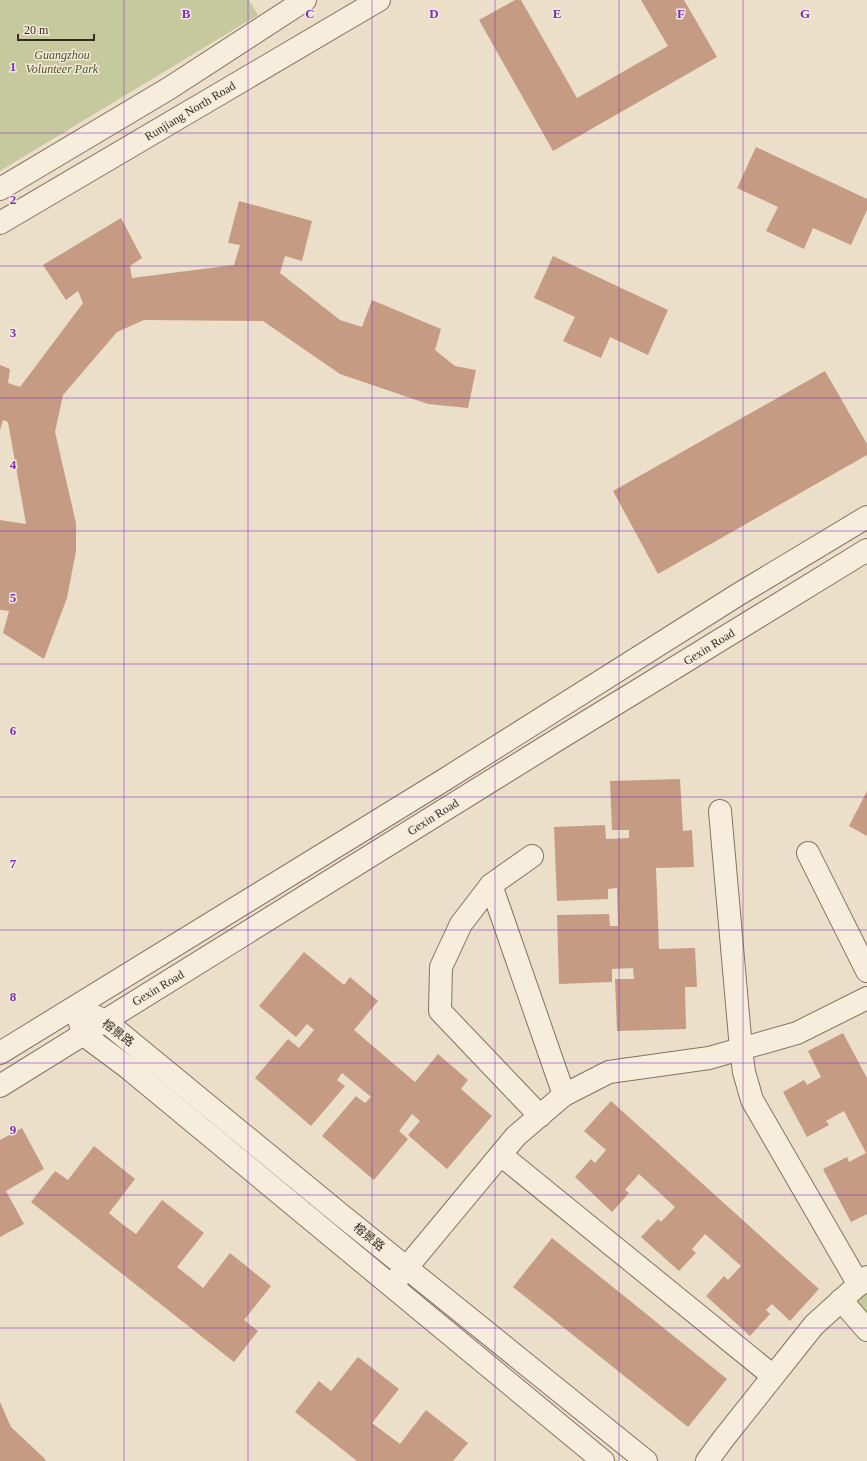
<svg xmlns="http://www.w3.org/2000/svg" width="867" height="1461" font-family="'Times New Roman','Noto Sans SC',serif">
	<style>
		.green { fill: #c6c99e }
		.building { fill: #c69b83 }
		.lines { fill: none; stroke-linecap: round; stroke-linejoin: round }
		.minor-casing { stroke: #867260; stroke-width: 24 }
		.minor { stroke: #f6eddd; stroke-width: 22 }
		.grid { fill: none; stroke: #7b2cbf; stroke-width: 1; stroke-opacity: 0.55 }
		.labels { text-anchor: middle; stroke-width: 3; stroke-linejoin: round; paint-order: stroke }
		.park-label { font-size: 12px; font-style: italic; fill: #4b532a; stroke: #f3ead9 }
		.street-label { font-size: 12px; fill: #382b22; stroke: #f3ead9 }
		.grid-label { font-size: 13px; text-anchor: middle; font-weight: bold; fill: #7b2cbf; stroke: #f3ead9; stroke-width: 3; stroke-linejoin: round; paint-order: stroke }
	</style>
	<rect width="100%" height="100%" fill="#ebdfca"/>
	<g class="green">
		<polygon points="0,0 249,0 258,15 0,171"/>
		<polygon points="867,1292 867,1316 854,1301"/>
	</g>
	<g class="building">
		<polygon points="515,0 521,0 577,98 668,46 641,0 684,0 717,57 553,151 479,20"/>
		<polygon points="756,147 867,199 867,210 851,245 813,228 804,249 766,231 778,207 737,188"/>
		<polygon points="239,201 312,221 302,261 285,256 280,273 340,320 362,327 372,300 441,329 435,350 455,366 476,370 468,408 428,404 340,374 263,321 144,320 117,332 63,395 55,432 76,523 76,551 67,598 44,659 3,633 9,611 0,610 0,520 26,524 8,422 3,420 0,430 0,365 10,369 8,383 20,387 83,303 78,291 66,300 43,265 121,218 142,258 130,266 132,278 234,265 240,245 228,243"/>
		<polygon points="553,256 668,310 648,355 610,337 601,358 563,341 575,317 534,298"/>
		<polygon points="825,371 867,444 867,455 658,574 613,491"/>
		<polygon points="680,779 683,831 692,830 694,867 656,868 659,949 695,948 697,987 685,987 686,1029 617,1031 615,979 634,979 633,968 612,969 612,982 559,984 557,915 609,914 610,926 618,926 617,888 608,889 608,899 557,901 554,827 605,825 606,839 629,838 629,830 612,830 610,781"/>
		<polygon points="867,791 867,836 849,826"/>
		<polygon points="304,952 344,985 350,977 378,1001 354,1030 415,1082 438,1054 468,1080 461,1089 492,1116 447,1169 408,1135 420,1121 412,1114 399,1131 408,1139 374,1180 322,1136 356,1096 365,1103 371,1097 342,1073 337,1080 345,1086 311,1126 255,1078 288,1039 299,1048 314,1030 307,1024 296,1037 259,1006"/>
		<polygon points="843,1033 867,1078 867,1214 851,1222 823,1169 847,1157 849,1162 866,1153 844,1111 826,1121 829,1125 807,1137 783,1092 804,1080 807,1085 821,1077 808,1051"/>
		<polygon points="611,1101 819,1289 790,1321 772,1304 766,1310 770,1314 750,1336 706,1296 724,1276 728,1280 741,1266 705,1234 692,1249 696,1253 679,1271 641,1237 658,1219 661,1222 675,1207 639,1174 625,1190 629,1193 612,1212 575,1177 591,1159 595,1163 606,1150 584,1131"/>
		<polygon points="22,1128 44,1169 6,1191 24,1224 0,1237 0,1140"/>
		<polygon points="94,1146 135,1179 109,1213 122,1224 136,1234 162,1200 204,1233 177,1267 191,1278 203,1288 230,1253 271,1286 244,1320 258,1331 234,1362 31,1202 55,1171 68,1180"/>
		<polygon points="552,1238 727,1379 688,1427 513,1287"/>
		<polygon points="358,1357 399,1389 372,1423 400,1444 426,1410 468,1443 453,1461 357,1461 295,1412 319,1381 331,1391"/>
		<polygon points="0,1402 11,1427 44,1458 46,1461 0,1461"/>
	</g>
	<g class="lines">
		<defs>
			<g id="minor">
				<polyline points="0,189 168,89 305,0"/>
				<polyline points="0,223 379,0"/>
				<polyline points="720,811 741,1049 744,1072 752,1100 859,1285"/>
				<polyline points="808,853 867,971"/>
				<polyline points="532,856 491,885 461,924 441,967 440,1011 540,1116"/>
				<polyline points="491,885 564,1095"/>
				<polyline points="92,1015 104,1020 340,1214 646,1461"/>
				<polyline points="80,1023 84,1035 127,1067 603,1461"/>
				<polyline points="0,1053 444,780 739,594 867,517"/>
				<polyline points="0,1086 552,743 867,550"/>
				<polyline points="501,1155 773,1376"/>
				<polyline points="398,1278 516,1136 564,1095 609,1072 709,1058 797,1033 867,998"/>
				<polyline points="841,1300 867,1330"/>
				<polyline points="707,1461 724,1438 814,1325 867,1277"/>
			</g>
		</defs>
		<use href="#minor" class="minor-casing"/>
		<use href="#minor" class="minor"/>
	</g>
	<path class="grid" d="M124,0V1461M248,0V1461M372,0V1461M495,0V1461M619,0V1461M743,0V1461M0,133H867M0,266H867M0,398H867M0,531H867M0,664H867M0,797H867M0,930H867M0,1063H867M0,1195H867M0,1328H867"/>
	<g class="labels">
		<g class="park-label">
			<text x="62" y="59">Guangzhou<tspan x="62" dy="14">Volunteer Park</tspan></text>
		</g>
		<g class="street-label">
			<text transform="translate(190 111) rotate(-31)" y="4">Runjiang North Road</text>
			<text transform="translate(709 647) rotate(-32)" y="4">Gexin Road</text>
			<text transform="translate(433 817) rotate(-32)" y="4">Gexin Road</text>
			<text transform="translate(158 988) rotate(-31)" y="4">Gexin Road</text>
			<text transform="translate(118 1033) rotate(37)" y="4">榕景路</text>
			<text transform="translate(369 1237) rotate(39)" y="4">榕景路</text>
		</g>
	</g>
	<g class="grid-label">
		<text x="186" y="18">B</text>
		<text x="310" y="18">C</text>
		<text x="434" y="18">D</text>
		<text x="557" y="18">E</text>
		<text x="681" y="18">F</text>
		<text x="805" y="18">G</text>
		<text x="13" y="71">1</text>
		<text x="13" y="204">2</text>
		<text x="13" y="337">3</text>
		<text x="13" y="469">4</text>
		<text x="13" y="602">5</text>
		<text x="13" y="735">6</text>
		<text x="13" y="868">7</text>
		<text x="13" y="1001">8</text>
		<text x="13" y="1134">9</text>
	</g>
	<path d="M18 34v6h76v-6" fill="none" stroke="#382b22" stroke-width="2"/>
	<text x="24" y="34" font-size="12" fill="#382b22" stroke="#f3ead9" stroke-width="3" paint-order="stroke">20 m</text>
</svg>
